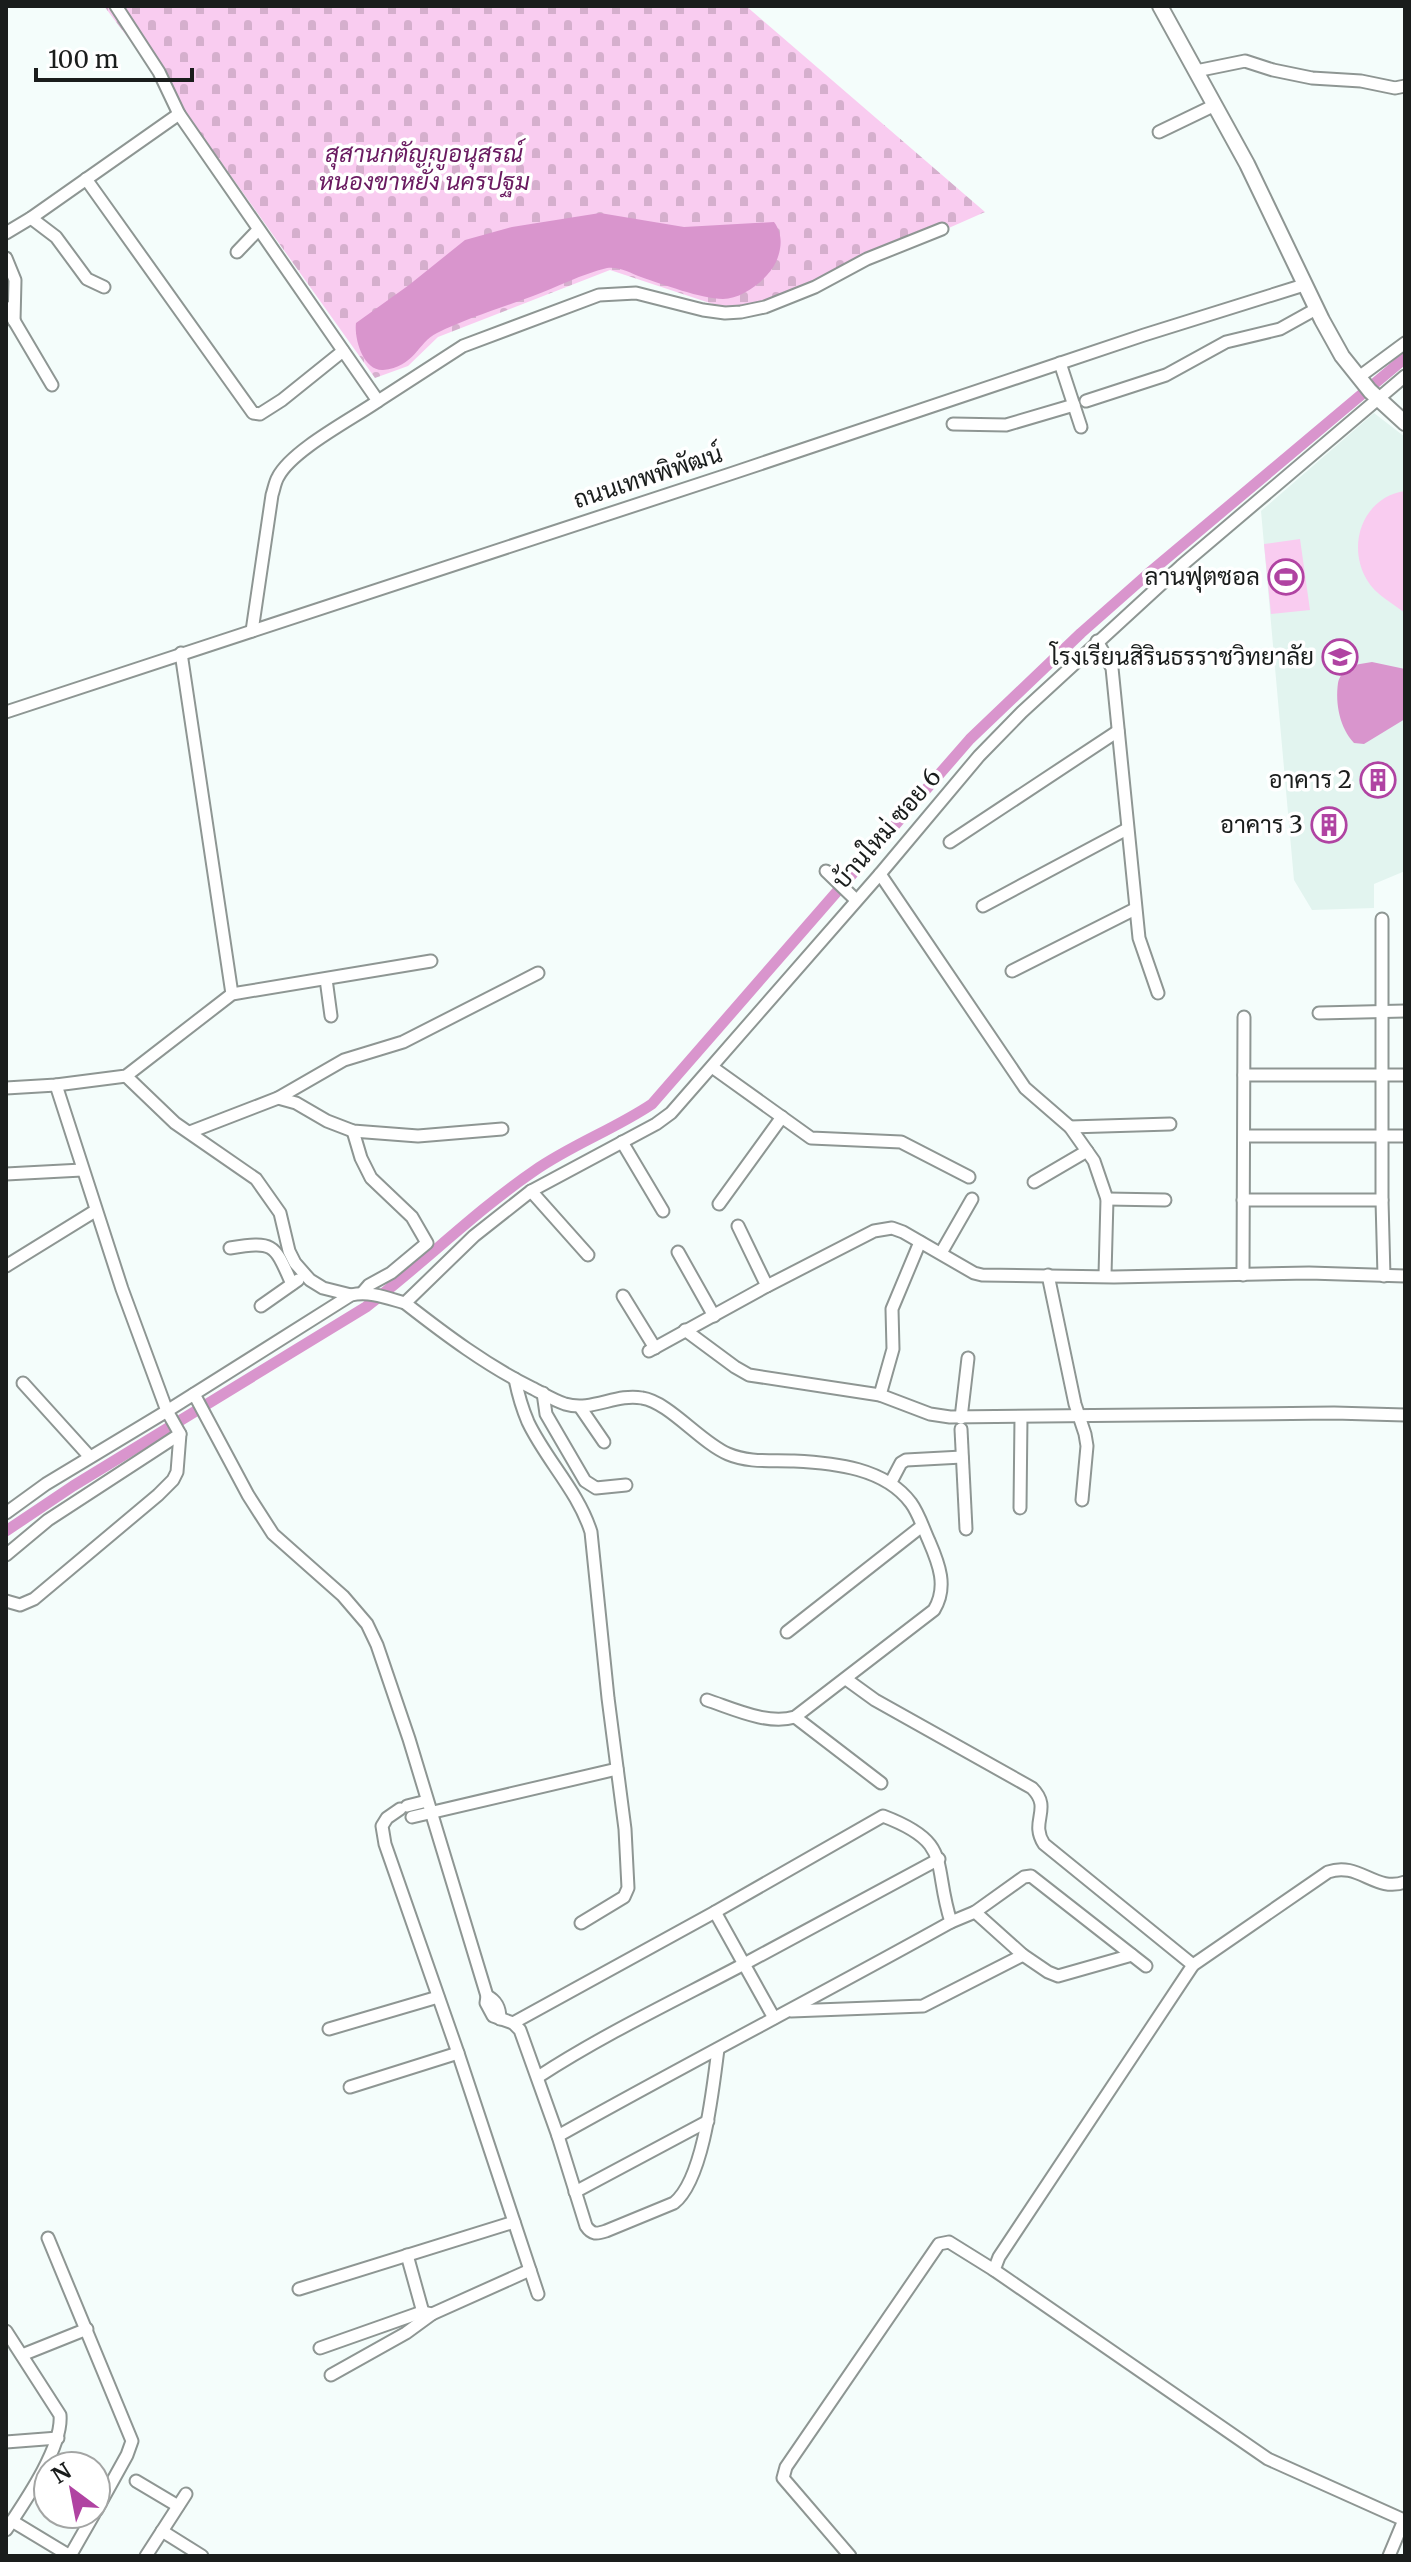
<svg xmlns="http://www.w3.org/2000/svg" width="1411" height="2562" font-family="Merriweather,Sarabun,serif">
	<style>
		.built { fill: #e2f4ef }
		.cemetery { fill: url(#cemetery-stones) }
		.pitch { fill: #f9ccf0 }
		.water { fill: #d995cd }
		.lines { fill: none; stroke-linecap: round; stroke-linejoin: round }
		.canal { stroke: #d995cd; stroke-width: 11 }
		.minor-casing { stroke: #8e9693; stroke-width: 15 }
		.secondary-casing { stroke: #8e9693; stroke-width: 18 }
		.minor { stroke: #fff; stroke-width: 11 }
		.secondary { stroke: #fff; stroke-width: 14 }
		.labels { text-anchor: middle; stroke-width: 7; stroke-linejoin: round; paint-order: stroke }
		.park-label { font-size: 24px; font-style: italic; fill: #691a60; stroke: #fff }
		.street-label { font-size: 24px; fill: #1a1d1c; stroke: #fff }
		.poi-label { font-size: 24px; fill: #1a1d1c; stroke: #fff; text-anchor: end }
	</style>
	<defs>
		<pattern id="cemetery-stones" width="16" height="16" patternUnits="userSpaceOnUse" patternTransform="scale(2)"><rect width="16" height="16" fill="#f9ccf0"/><path d="M2 7V4a2 2 0 0 1 4 0v3zM10 15v-3a2 2 0 0 1 4 0v3z" fill="#d5afcd"/></pattern>
	</defs>
	<rect width="100%" height="100%" fill="#f4fdfb"/>
	<polygon class="built" points="1374,413 1405,437 1405,871 1374,884 1374,908 1312,910 1294,880 1261,511"/>
	<polygon class="cemetery" points="104,6 746,6 985,212 808,290 763,305 728,309 610,270 438,337 408,366 375,378 211,148"/>
	<g class="pitch">
		<path d="M1405,491V613C1392,603 1375,594 1367,580C1346,545 1363,497 1405,491Z"/>
		<polygon points="1300,539 1310,610 1271,614 1264,544"/>
	</g>
	<g class="water">
		<path d="M600,213L684,227L774,222C783,234 782,248 776,262C768,279 743,299 723,299C702,299 662,284 641,277C631,273 618,266 607,268C582,274 557,287 533,296C501,308 467,318 437,333C417,343 415,367 383,370C363,371 354,338 356,323L409,285L465,240L512,227Z"/>
		<path d="M1372,662L1405,669V719L1364,744L1354,743C1340,728 1335,704 1338,683C1339,677 1344,671 1348,666Z"/>
	</g>
	<g class="lines">
		<path class="canal" d="M6,1531L73,1486L366,1307C424,1263 474,1212 534,1171C571,1145 615,1129 652,1104L970,739L1081,633L1149,573L1405,358"/>
		<defs>
			<g id="minor">
				<polyline points="116,6 159,72 179,114"/>
				<polyline points="1196,71 1245,61 1273,70 1312,78 1361,81 1395,88 1405,86"/>
				<polyline points="1159,132 1215,105"/>
				<polyline points="86,179 253,413 260,414 282,400 343,351"/>
				<polyline points="31,218 56,237 87,279 104,287"/>
				<path d="M6,233L31,218L179,114L378,401C352,419 292,450 278,477C275,482 274,489 272,495L252,631"/>
				<polyline points="237,252 258,230"/>
				<polyline points="6,258 15,280 14,321"/>
				<polyline points="6,307 52,385"/>
				<polyline points="1060,363 1081,427"/>
				<polyline points="1359,377 1405,343"/>
				<polyline points="378,401 463,346 599,295 636,293 703,310 725,313 741,312 765,307 815,287 867,259 942,229"/>
				<polyline points="1086,401 1166,375 1226,342 1280,329 1316,309"/>
				<polyline points="953,424 1006,425 1074,405"/>
				<polyline points="1097,641 1112,668 1139,938 1158,993"/>
				<polyline points="181,653 232,994"/>
				<polyline points="6,712 733,473 1144,335 1304,285"/>
				<polyline points="950,842 1118,731"/>
				<polyline points="826,871 855,899"/>
				<polyline points="880,874 1025,1088 1070,1127 1094,1161 1107,1199 1105,1275"/>
				<polyline points="983,906 1127,829"/>
				<polyline points="1382,919 1382,1200 1384,1276"/>
				<polyline points="1012,971 1135,909"/>
				<polyline points="326,979 331,1016"/>
				<polyline points="1319,1013 1405,1011"/>
				<polyline points="712,1067 811,1138 901,1142 969,1177"/>
				<polyline points="1244,1075 1405,1075"/>
				<polyline points="126,1076 175,1123 256,1179 280,1213 289,1251 295,1263 310,1280 323,1288 351,1295"/>
				<polyline points="6,1088 56,1085 126,1076 232,994 431,961"/>
				<polyline points="278,1098 296,1103 327,1121 353,1131 418,1136 502,1129"/>
				<polyline points="1070,1127 1170,1124"/>
				<polyline points="353,1131 361,1158 371,1178 412,1217 427,1243 391,1273 369,1285 363,1292"/>
				<polyline points="190,1132 278,1098 344,1060 403,1042 538,973"/>
				<polyline points="1245,1136 1405,1136"/>
				<polyline points="622,1142 663,1211"/>
				<polyline points="6,1174 82,1170"/>
				<polyline points="1034,1182 1087,1151"/>
				<polyline points="531,1191 588,1255"/>
				<polyline points="1107,1199 1165,1200"/>
				<polyline points="1243,1200 1382,1200"/>
				<polyline points="719,1204 782,1117"/>
				<polyline points="738,1226 767,1286"/>
				<path d="M230,1248C275,1241 274,1244 292,1284"/>
				<polyline points="678,1252 714,1316"/>
				<polyline points="941,1253 972,1199"/>
				<polyline points="6,1266 95,1211"/>
				<polyline points="1048,1275 1075,1404 1085,1434 1087,1446 1082,1500"/>
				<polyline points="1243,1275 1244,1017"/>
				<polyline points="623,1296 655,1348"/>
				<polyline points="405,1303 474,1236 531,1191 656,1124 671,1113 880,874 979,756 1022,712 1181,566 1405,376"/>
				<polyline points="261,1306 298,1280"/>
				<polyline points="685,1330 735,1367 749,1375 880,1395 930,1414 950,1417 1334,1413 1405,1415"/>
				<polyline points="649,1351 767,1286 874,1231 892,1228 903,1232 974,1273 982,1275 1114,1277 1309,1273 1405,1276"/>
				<path d="M515,1379C518,1394 522,1408 528,1422C546,1460 578,1491 591,1532L608,1698L625,1829L628,1888L624,1897L581,1923"/>
				<polyline points="23,1383 90,1457"/>
				<polyline points="543,1393 546,1414 585,1481 596,1488 626,1485"/>
				<path d="M194,1394L248,1495L273,1534L343,1596L367,1624L377,1645L409,1739L487,1996L486,2003L493,2016L513,2023L520,2030L558,2136L586,2226C592,2235 597,2234 606,2231L674,2203C704,2179 713,2087 718,2049"/>
				<polyline points="880,1395 893,1349 892,1309 920,1242"/>
				<polyline points="580,1407 604,1442"/>
				<polyline points="961,1418 968,1358"/>
				<polyline points="961,1429 966,1529"/>
				<polyline points="891,1482 901,1463 906,1460 962,1457"/>
				<polyline points="1020,1508 1021,1417"/>
				<path d="M6,1513L46,1484L167,1411L351,1295C370,1291 387,1298 405,1303C446,1335 486,1365 532,1388C542,1393 553,1400 565,1404C592,1412 616,1393 642,1398C669,1402 700,1442 728,1454C749,1463 772,1460 794,1461C835,1463 885,1468 911,1503C919,1514 923,1528 929,1541C939,1564 948,1587 934,1610L795,1717C767,1725 734,1709 707,1700"/>
				<polyline points="6,1555 48,1520 180,1434"/>
				<polyline points="6,1601 20,1605 34,1599 158,1495 173,1480 177,1472 180,1434 167,1411 122,1289 56,1085"/>
				<polyline points="787,1632 922,1526"/>
				<path d="M846,1679L875,1700L1032,1788C1053,1809 1029,1821 1044,1844L1193,1965"/>
				<polyline points="795,1717 881,1783"/>
				<polyline points="407,1806 427,1801"/>
				<polyline points="400,1809 387,1818 382,1826 385,1844 458,2053 538,2294"/>
				<polyline points="412,1817 617,1769"/>
				<path d="M715,1912L883,1816C954,1843 932,1863 951,1922L975,1912L1023,1955L923,2006L791,2011"/>
				<polyline points="975,1912 1024,1877 1031,1876 1146,1966"/>
				<polyline points="1023,1955 1048,1972 1058,1976 1132,1955"/>
				<path d="M487,1996C497,2001 500,2008 500,2019"/>
				<polyline points="513,2023 715,1912 774,2018"/>
				<polyline points="329,2029 438,1997"/>
				<path d="M538,2077C604,2034 676,2000 746,1963C810,1929 874,1894 939,1859"/>
				<polyline points="350,2087 458,2053"/>
				<path d="M558,2136C688,2063 820,1995 951,1922"/>
				<polyline points="575,2192 708,2121"/>
				<polyline points="48,2238 132,2441 127,2455 96,2511"/>
				<polyline points="407,2255 424,2316"/>
				<polyline points="299,2289 514,2222"/>
				<path d="M6,2331L60,2415C63,2447 24,2503 6,2530"/>
				<polyline points="320,2348 422,2312 432,2314 530,2270"/>
				<polyline points="22,2355 87,2329"/>
				<polyline points="331,2375 406,2333 432,2314"/>
				<polyline points="6,2442 58,2438"/>
				<polyline points="136,2481 178,2506"/>
				<polyline points="12,2521 70,2556"/>
				<polyline points="162,2531 202,2556"/>
				<polyline points="70,2556 94,2514"/>
				<polyline points="146,2556 186,2494"/>
				<polyline points="850,2556 783,2478 786,2467 939,2244 949,2242 994,2270"/>
				<path d="M1389,2556L1404,2520L1268,2459L994,2270L999,2257L1193,1965L1328,1872C1359,1861 1375,1893 1405,1882"/>
			</g>
			<polyline id="secondary" points="1160,6 1247,164 1322,320 1342,356 1370,391 1405,423"/>
		</defs>
		<use href="#minor" class="minor-casing"/>
		<use href="#secondary" class="secondary-casing"/>
		<use href="#minor" class="minor"/>
		<use href="#secondary" class="secondary"/>
	</g>
	<defs>
		<symbol id="stadium-ring" viewBox="-11 -11 22 22"><circle r="9.5" fill="#fff" stroke="#b043a2" stroke-width="1.5"/><path d="M0-5a6.5 5 0 1 0 0 10a6.5 5 0 1 0 0-10ZM-3.5-1.8h7v3.6h-7Z" fill="#b043a2"/></symbol>
		<symbol id="school-ring" viewBox="-11 -11 22 22"><circle r="9.5" fill="#fff" stroke="#b043a2" stroke-width="1.5"/><path d="M0-5L7-2L0 1L-7-2ZM-4 1L0 2.5L4 1V4Q0 6-4 4Z" fill="#b043a2"/></symbol>
		<symbol id="building-ring" viewBox="-11 -11 22 22"><circle r="9.5" fill="#fff" stroke="#b043a2" stroke-width="1.5"/><path d="M-4-6H4V6H1V3H-1V6H-4ZM-2.5-4.3h1.7v1.8h-1.7ZM.8-4.3h1.7v1.8H.8ZM-2.5-1h1.7V.8h-1.7ZM.8-1h1.7V.8H.8Z" fill="#b043a2"/></symbol>
	</defs>
	<g fill-rule="evenodd">
		<use href="#stadium-ring" x="1266" y="557" width="40" height="40"/>
		<use href="#school-ring" x="1320" y="637" width="40" height="40"/>
		<use href="#building-ring" x="1358" y="760" width="40" height="40"/>
		<use href="#building-ring" x="1309" y="805" width="40" height="40"/>
	</g>
	<g class="labels">
		<g class="park-label">
			<text x="424" y="162">สุสานกตัญญูอนุสรณ์<tspan x="424" dy="28">หนองขาหยั่ง นครปฐม</tspan></text>
		</g>
		<g class="street-label">
			<text transform="translate(648 477) rotate(-18)" y="8">ถนนเทพพิพัฒน์</text>
			<text transform="translate(887 829) rotate(-49)" y="8">บ้านใหม่ ซอย 6</text>
		</g>
		<g class="poi-label">
			<text x="1260" y="585">ลานฟุตซอล</text>
			<text x="1314" y="665">โรงเรียนสิรินธรราชวิทยาลัย</text>
			<text x="1352" y="788">อาคาร 2</text>
			<text x="1303" y="833">อาคาร 3</text>
		</g>
	</g>
	<rect width="1411" height="2562" fill="none" stroke="#1a1d1c" stroke-width="16"/>
	<g transform="translate(72 2490) rotate(328)"><circle r="38" fill="#ffffff" stroke="#a3a5a4" stroke-width="2"/>
	<path d="M0-6L14 30L0 20L-14 30Z" fill="#b043a2"/>
	<text y="-12" font-size="22" font-weight="bold" text-anchor="middle" fill="#1a1d1c">N</text>
	</g>
	<path d="M36 68v12h156v-12" fill="none" stroke="#1a1d1c" stroke-width="4"/>
	<text x="48" y="68" font-size="24" fill="#1a1d1c" stroke="#ffffff" stroke-width="6" paint-order="stroke">100 m</text>
</svg>
